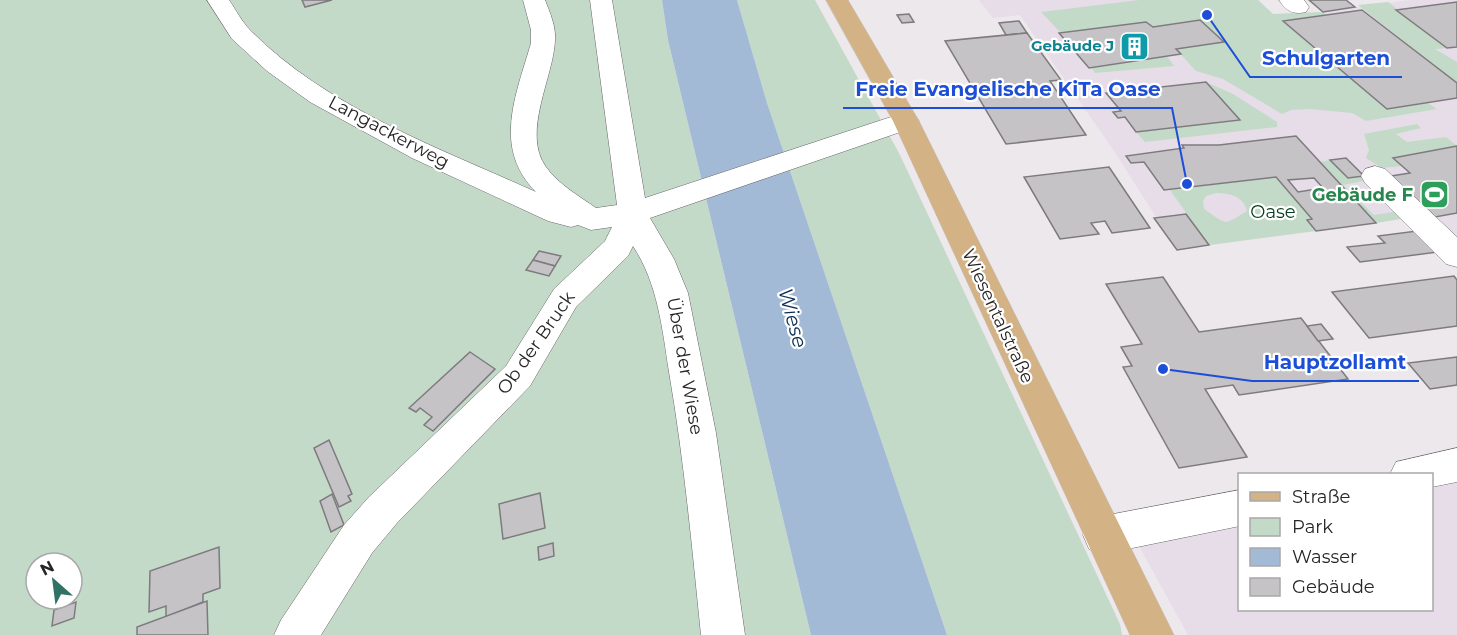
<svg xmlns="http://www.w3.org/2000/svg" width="1457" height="635" font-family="Montserrat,sans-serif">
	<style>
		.built { fill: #e6dde8 }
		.green { fill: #c3dac8; fill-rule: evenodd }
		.water { fill: #a2bad6 }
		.building { fill: #c6c3c7; stroke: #7e7b7f; stroke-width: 1.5; fill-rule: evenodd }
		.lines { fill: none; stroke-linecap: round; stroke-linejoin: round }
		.minor-casing { stroke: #696569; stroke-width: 1 }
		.major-casing { stroke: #c7c6c7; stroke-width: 1 }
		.minor { fill: #fff; fill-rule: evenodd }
		.major { fill: #d3b285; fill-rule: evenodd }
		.labels { text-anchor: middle; stroke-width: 4.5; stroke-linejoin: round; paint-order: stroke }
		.far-culture-label { font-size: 15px; font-weight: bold; fill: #0d838f; stroke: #fff; text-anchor: end }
		.street-label { font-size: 18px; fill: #272527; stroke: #fff }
		.leisure-label { font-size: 18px; font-weight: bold; fill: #27864d; stroke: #fff; text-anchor: end }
		.park-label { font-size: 18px; fill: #053e1f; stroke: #fff }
		.water-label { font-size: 20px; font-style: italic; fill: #082c51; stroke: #fff }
		.leader { fill: none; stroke: #1d4ed8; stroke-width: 2 }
		.callout-dot { fill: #1d4ed8; stroke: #fff; stroke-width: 2 }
		.callout-label { font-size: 20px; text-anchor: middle; font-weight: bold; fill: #1d4ed8; stroke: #fff; stroke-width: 4.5; stroke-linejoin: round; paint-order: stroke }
	</style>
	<rect width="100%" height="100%" fill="#ece8ec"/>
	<g class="built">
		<polygon points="979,0 1258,0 1273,14 1323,12 1410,0 1457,0 1457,243 1417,216 1177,250 1114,151 1020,15 993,18"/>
		<polygon points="1457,483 1457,635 1188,635 1139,546 1239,527 1240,610 1432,610 1432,488"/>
	</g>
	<g class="green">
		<path d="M0,0H662L668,40L811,635H0ZM36,563H72V599H36Z"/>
		<polygon points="737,0 815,0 899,153 1120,624 1122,635 947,635 767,103"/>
		<polygon points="1139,0 1258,0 1273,14 1323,12 1326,15 1284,21 1387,109 1428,103 1437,109 1366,121 1352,113 1310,109 1291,110 1282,114 1223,79 1196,71 1176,49 1223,42 1200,20 1153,27 1147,22 1062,34 1041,12"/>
		<polygon points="1388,2 1447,48 1435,49 1457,62 1457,83 1358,5"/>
		<polygon points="1167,56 1174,66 1095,73 1091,67"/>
		<polygon points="1206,82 1233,94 1277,122 1277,127 1145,142 1136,132 1239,120"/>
		<polygon points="1417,124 1421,128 1396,134 1407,142 1446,137 1457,146 1394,157 1402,166 1382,168 1366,158 1369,150 1364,134"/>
		<polygon points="1330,160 1348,178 1364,176 1368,180 1343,185 1374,215 1400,211 1407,218 1376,223 1320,162"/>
		<path d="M1276,177L1312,219L1316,231L1209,245L1170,190ZM1216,193C1230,193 1244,197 1247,211C1223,225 1229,226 1204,209L1203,201L1206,196Z"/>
	</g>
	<polygon class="water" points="662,0 737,0 767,103 947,635 811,635 668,40"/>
	<g class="building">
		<polygon points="302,0 332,0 305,7"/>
		<polygon points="1309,0 1346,0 1355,7 1323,12"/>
		<polygon points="1457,2 1457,47 1447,48 1396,10"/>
		<polygon points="1362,10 1457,83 1457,98 1387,109 1283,21"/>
		<polygon points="909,14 914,22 902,23 897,15"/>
		<polygon points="1200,20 1224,42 1176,49 1181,54 1089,68 1059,33 1146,22 1153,27"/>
		<polygon points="1019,21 1027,33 1006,35 999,23"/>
		<polygon points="1027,33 1061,80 1050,81 1086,135 1006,144 945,41"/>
		<polygon points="1206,82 1240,120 1136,132 1125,117 1118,118 1113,112 1121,111 1106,93"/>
		<path d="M1296,136L1376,223L1316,231L1307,220L1312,219L1276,177L1164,190L1144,162L1131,163L1126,156L1184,148L1182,145H1219ZM1314,178L1323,188L1298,192L1288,180Z"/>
		<polygon points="1457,146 1457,213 1435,217 1391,176 1410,173 1393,158"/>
		<polygon points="1346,158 1364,176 1348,178 1330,160"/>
		<polygon points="1109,167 1150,228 1112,233 1105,221 1091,223 1099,234 1060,239 1024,177"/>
		<polygon points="1186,214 1209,245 1177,250 1154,218"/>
		<polygon points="1417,231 1438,252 1360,262 1347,247 1385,243 1378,236"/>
		<polygon points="539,251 561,256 555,266 533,260"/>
		<polygon points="533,260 555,266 549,276 526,270"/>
		<polygon points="1454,276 1457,280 1457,326 1369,338 1332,292"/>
		<polygon points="1163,277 1199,332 1301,318 1348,379 1239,395 1233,385 1205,389 1247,457 1179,468 1123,367 1132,366 1121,347 1142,344 1106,284"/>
		<polygon points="1321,324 1333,339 1318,341 1307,326"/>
		<polygon points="470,352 495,369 433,431 424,425 432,417 420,408 416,412 409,408"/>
		<polygon points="1457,357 1457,385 1430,389 1408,363"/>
		<polygon points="329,440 352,494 348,496 351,501 339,507 314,448"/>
		<polygon points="540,493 545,528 503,539 499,504"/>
		<polygon points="332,494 344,525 331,532 320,501"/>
		<polygon points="553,543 554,556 539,560 538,547"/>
		<polygon points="219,547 220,588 203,594 203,602 166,617 166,606 149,612 150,571"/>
		<polygon points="207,601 208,635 137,635 137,627"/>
		<polygon points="76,602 74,618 52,626 54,610"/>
	</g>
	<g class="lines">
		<defs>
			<g id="minor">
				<path d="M207,0H229C236,10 242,22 250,30C327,108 439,148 536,192C492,148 516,95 531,43V30L523,0H545C550,13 556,26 555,40C554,76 521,133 546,167C558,184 579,196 596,208L617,205L590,0H612L645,198L897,115L906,113L915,115L919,121L915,127L650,218L674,259L688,293L716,433L745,635H701C692,547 684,459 669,372C662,328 658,284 633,246L628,256L576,307L530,386L397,523L372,553L321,635H274L281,620L344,525L369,497L506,366L554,289L605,241L612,227L591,230L578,225L571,227L548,221L412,158L310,102L267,71L232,39Z"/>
				<path d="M1279,0H1304L1309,7L1306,12C1293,15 1286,11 1279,0Z"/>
				<polygon points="1375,166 1385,169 1457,237 1457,267 1446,264 1365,183 1361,176 1365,169"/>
				<polygon points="1457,448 1457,482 1432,487 1432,474 1390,474 1396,462"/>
				<polygon points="1240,490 1240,526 1103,554 1089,549 1083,535 1089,521 1103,516"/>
			</g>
			<polygon id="major" points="826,0 848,0 919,121 1174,635 1130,635 893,121"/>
		</defs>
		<use href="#minor" class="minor-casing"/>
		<use href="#major" class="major-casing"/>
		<use href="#minor" class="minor"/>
		<use href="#major" class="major"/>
	</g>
	<defs>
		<symbol id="building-square" viewBox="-11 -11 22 22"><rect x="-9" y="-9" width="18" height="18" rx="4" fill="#0f9aa8" stroke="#fff"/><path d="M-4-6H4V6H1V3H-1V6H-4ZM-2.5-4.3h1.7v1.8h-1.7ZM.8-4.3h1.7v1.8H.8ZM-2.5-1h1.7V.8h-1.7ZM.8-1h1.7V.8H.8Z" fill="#fff"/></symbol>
		<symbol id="stadium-square" viewBox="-11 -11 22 22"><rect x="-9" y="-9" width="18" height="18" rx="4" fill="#2e9e5b" stroke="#fff"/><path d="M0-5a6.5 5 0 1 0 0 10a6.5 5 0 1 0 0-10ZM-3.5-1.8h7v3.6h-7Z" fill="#fff"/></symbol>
	</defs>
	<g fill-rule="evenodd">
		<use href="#building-square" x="1118" y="30" width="33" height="33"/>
		<use href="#stadium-square" x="1418" y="178" width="33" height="33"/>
	</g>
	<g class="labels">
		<g class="far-culture-label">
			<text x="1114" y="51">Gebäude J</text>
		</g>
		<g class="street-label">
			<text transform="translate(389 132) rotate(28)" y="6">Langackerweg</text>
			<text transform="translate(998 316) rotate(65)" y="6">Wiesentalstraße</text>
			<text transform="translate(536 343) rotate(-55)" y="6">Ob der Bruck</text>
			<text transform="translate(685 366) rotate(80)" y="6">Über der Wiese</text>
		</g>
		<g class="leisure-label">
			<text x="1413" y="201">Gebäude F</text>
		</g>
		<g class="park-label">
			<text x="1273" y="218">Oase</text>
		</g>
		<g class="water-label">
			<text transform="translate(793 318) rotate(75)" y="7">Wiese</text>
		</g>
	</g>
	<path class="leader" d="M1207 15L1250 77H1402M1187 184L1172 108H843M1163 369L1252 381H1419"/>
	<g class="callout-dot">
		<circle cx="1207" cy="15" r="6"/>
		<circle cx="1187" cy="184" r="6"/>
		<circle cx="1163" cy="369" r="6"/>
	</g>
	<g class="callout-label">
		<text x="1326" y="65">Schulgarten</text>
		<text x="1008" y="96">Freie Evangelische KiTa Oase</text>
		<text x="1335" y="369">Hauptzollamt</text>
	</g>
	<rect x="1238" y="473" width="195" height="138" fill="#ffffff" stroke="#a9a8a9" stroke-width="1.5"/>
	<rect x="1250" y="492" width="30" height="9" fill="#d3b285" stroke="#a9a8a9" stroke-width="1.5"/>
	<text x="1292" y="503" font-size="18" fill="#272527">Straße</text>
	<rect x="1250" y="518" width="30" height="18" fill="#c3dac8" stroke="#a9a8a9" stroke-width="1.5"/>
	<text x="1292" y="533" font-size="18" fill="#272527">Park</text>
	<rect x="1250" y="548" width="30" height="18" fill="#a2bad6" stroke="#a9a8a9" stroke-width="1.5"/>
	<text x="1292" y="563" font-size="18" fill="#272527">Wasser</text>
	<rect x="1250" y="578" width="30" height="18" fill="#c6c3c7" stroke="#a9a8a9" stroke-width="1.5"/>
	<text x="1292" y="593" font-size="18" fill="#272527">Gebäude</text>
	<g transform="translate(54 581) rotate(332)"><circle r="28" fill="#ffffff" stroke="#a9a8a9" stroke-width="1.5"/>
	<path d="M0-4.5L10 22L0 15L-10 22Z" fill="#307263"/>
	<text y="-9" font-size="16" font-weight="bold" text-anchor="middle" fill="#272527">N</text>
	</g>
</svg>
